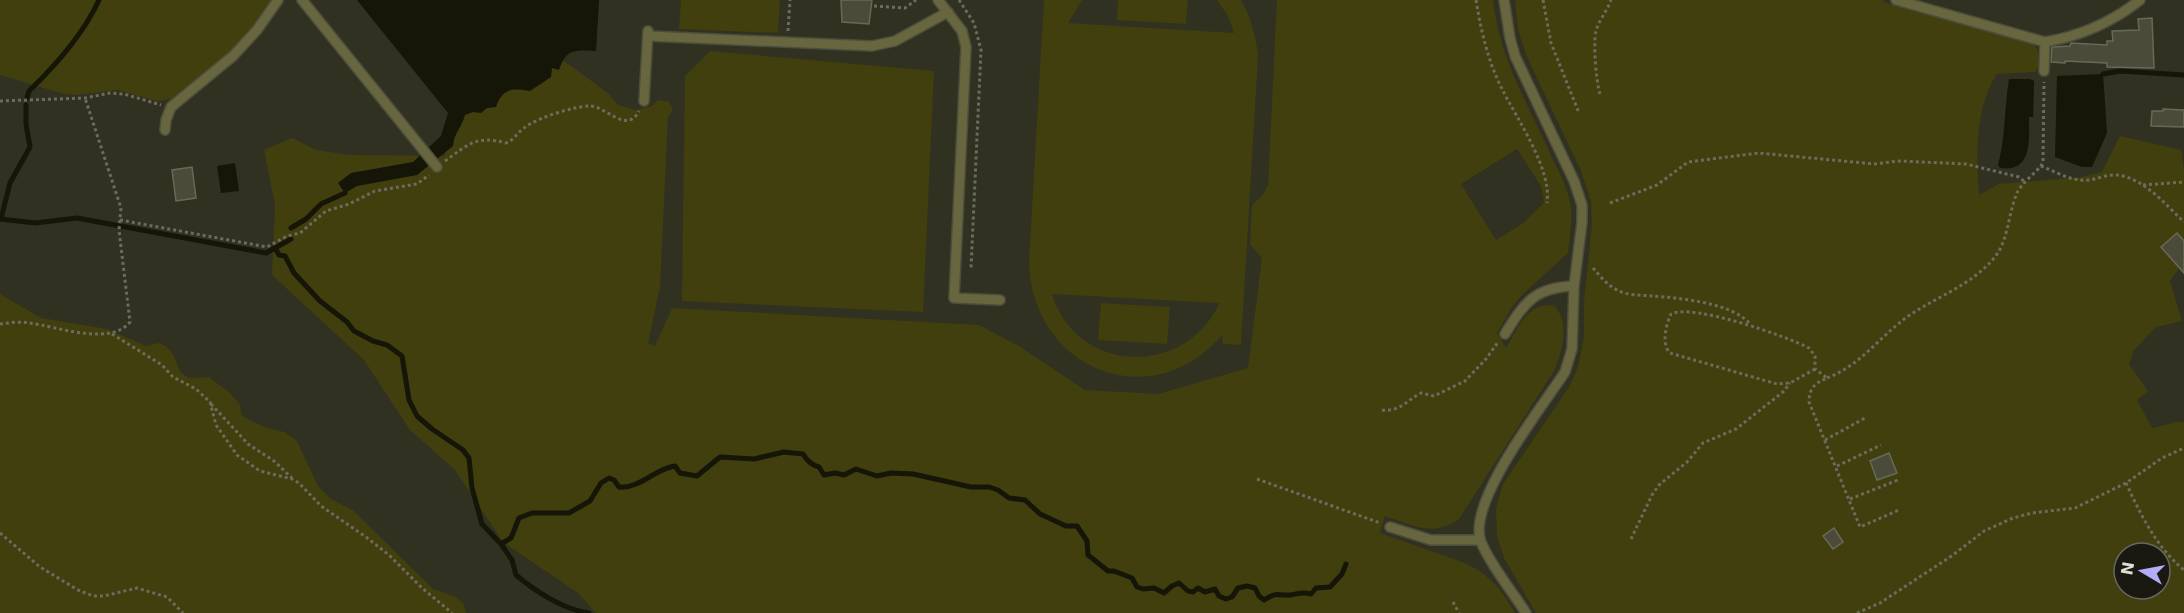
<svg xmlns="http://www.w3.org/2000/svg" width="2184" height="613" font-family="'DejaVu Sans',sans-serif">
	<style>
		.green { fill: #403f0d; fill-rule: evenodd }
		.water { fill: #151508 }
		.lines { fill: none; stroke-linecap: round; stroke-linejoin: round }
		.stream { stroke: #151508; stroke-width: 5 }
		.building { fill: #4b4b3a; stroke: #696958; stroke-width: 1.5 }
		.service-casing { stroke: #4d4d3e; stroke-width: 12 }
		.path { stroke: #6c6c5e; stroke-width: 3; stroke-dasharray: 3 3; stroke-linecap: butt }
		.service { stroke: #67663f; stroke-width: 9 }
	</style>
	<rect width="100%" height="100%" fill="#313121"/>
	<g class="green">
		<polygon points="0,0 273,0 254,27 229,54 171,99 157,101 117,90 76,95 64,94 0,75"/>
		<polygon points="681,0 780,0 778,33 679,29"/>
		<path d="M1044,0H1082L1068,23L1234,33L1228,16L1217,0H1241C1251,18 1256,35 1258,56L1241,345L1223,344L1222,335C1151,418 1031,369 1029,261ZM1052,294L1218,303L1219,304C1184,378 1076,374 1052,294Z"/>
		<polygon points="1118,0 1188,0 1186,24 1117,20"/>
		<path d="M1277,0H1493C1500,59 1525,98 1549,151C1557,169 1568,187 1571,207C1572,222 1570,238 1568,253L1522,295L1512,307L1497,333L1506,348C1517,330 1528,300 1554,306C1571,322 1562,353 1554,371L1459,519C1432,538 1413,525 1385,516L1380,533L1465,563C1491,576 1500,588 1515,613H596L578,593L503,542L455,470L410,430L364,360L272,275L275,205L264,150L292,138L316,150L350,155L445,156V126L550,51L608,93L618,105L635,110L650,107L659,100L669,102C674,109 673,111 668,117L660,287L648,343L655,346L672,308L979,325L1017,345L1085,390L1158,394L1248,368L1262,258L1250,244L1252,205L1262,196L1268,185ZM1517,149L1541,186L1544,203L1522,224L1496,240L1461,184Z"/>
		<path d="M1515,0H1883L1886,3L2035,45C2039,54 2042,63 2035,72L1997,74C1975,107 1976,157 1979,195L1999,184L2082,177L2102,172L2120,136L2181,150L2184,172V261L2170,281L2182,321L2156,327L2134,350L2129,364L2148,391L2137,400L2152,428L2177,422H2184V613H1536L1504,558L1497,536L1496,508L1503,484L1569,387L1578,367L1584,337V302L1592,224L1591,202L1581,171L1526,55L1518,29ZM2124,553H2160V589H2124Z"/>
		<polygon points="710,51 934,71 923,312 682,301 685,76"/>
		<polygon points="0,294 41,318 107,329 146,346 159,343 166,346 173,354 181,373 189,378 209,377 229,392 240,405 242,416 264,427 284,432 297,441 318,486 331,499 354,511 433,589 456,597 463,603 466,613 0,613"/>
		<polygon points="1101,303 1170,307 1167,344 1098,340"/>
	</g>
	<g class="water">
		<path d="M357,0H599L596,51C576,50 566,48 559,70L552,68L551,77L530,91C513,88 502,88 496,107L487,108L481,113L473,112L465,115C462,127 454,133 453,146L417,175L357,186L345,193L338,183L351,173L413,162L441,136L448,113Z"/>
		<polygon points="2103,74 2107,133 2092,167 2082,167 2055,157 2057,76"/>
		<path d="M2009,79H2030L2034,81L2033,117H2029C2029,139 2033,173 2000,168L1998,165C2006,135 2004,109 2009,79Z"/>
		<polygon points="235,163 239,191 221,193 217,166"/>
	</g>
	<g class="lines">
		<g class="stream">
			<polyline points="2103,74 2120,71 2184,75"/>
			<path d="M27,98L29,91C55,66 84,33 99,0"/>
			<polyline points="0,219 35,223 77,218 266,253 291,239"/>
			<polyline points="1,219 10,183 30,147 26,124 26,105"/>
			<polyline points="291,228 306,219 321,204 345,193"/>
			<path d="M275,248L279,255L285,256L294,273L320,301L347,322L354,331L373,341L387,345L402,356L409,400L417,416L432,429L463,450L469,458L472,488L482,524L501,544L512,560L516,575C535,591 564,610 589,613"/>
			<path d="M501,544L511,538L519,518L532,513H569L590,501L601,483L609,478L614,480L619,487C640,489 656,468 675,466L680,473L697,476L720,457L754,459L784,452L803,454C807,461 811,465 819,467L824,475L835,473L844,475L856,469L877,476L891,473L913,474L971,487H989L998,490L1009,498L1025,500L1040,514L1066,526H1077L1087,541L1088,555L1108,571H1114L1132,578L1137,587L1143,589L1154,588L1164,593L1172,586L1179,583L1188,591L1193,592L1198,588L1205,592L1215,589L1219,596L1226,599L1232,597L1238,588L1247,586L1255,588L1259,596L1264,600C1279,591 1276,596 1290,595C1298,594 1302,591 1311,594L1316,588L1330,587L1342,574L1346,564"/>
		</g>
	</g>
	<g class="building">
		<polygon points="841,0 872,0 869,24 842,22"/>
		<polygon points="2152,18 2154,68 2107,67 2107,63 2065,61 2065,63 2051,62 2052,47 2070,46 2071,43 2107,45 2107,41 2113,41 2112,31 2139,30 2138,19"/>
		<polygon points="2163,109 2184,110 2184,127 2151,126 2152,111 2163,111"/>
		<polygon points="192,167 196,198 176,201 172,170"/>
		<polygon points="2177,233 2184,241 2184,273 2161,247"/>
		<polygon points="1889,453 1897,473 1877,480 1870,461"/>
		<polygon points="1834,528 1843,542 1833,549 1823,536"/>
	</g>
	<g class="lines">
		<defs>
			<g id="service">
				<polyline points="302,0 437,167"/>
				<polyline points="938,0 962,31 966,47 954,298 1000,300"/>
				<path d="M1504,0L1510,38L1515,56L1574,181L1582,205V222L1574,286L1572,349L1565,372C1542,407 1466,503 1481,542C1491,566 1512,591 1526,613"/>
				<polyline points="1896,0 2045,42"/>
				<polyline points="648,36 872,46 895,41 948,12"/>
				<path d="M2044,71L2045,42C2081,36 2111,23 2140,0"/>
				<polyline points="644,101 648,31"/>
				<polyline points="165,130 166,120 171,107 233,56 257,30 278,0"/>
				<path d="M1505,334C1524,303 1535,287 1574,286"/>
				<polyline points="1390,527 1431,540 1480,540"/>
			</g>
		</defs>
		<use href="#service" class="service-casing"/>
		<g class="path">
			<polyline points="959,0 974,23 981,50 971,268"/>
			<path d="M1476,0C1481,31 1488,61 1502,89C1517,119 1552,169 1547,203"/>
			<polyline points="1543,0 1551,43 1579,113"/>
			<polyline points="874,6 905,8 916,0"/>
			<polyline points="788,31 790,0"/>
			<path d="M1600,94C1596,81 1593,43 1596,31C1599,20 1607,11 1611,0"/>
			<polyline points="0,101 85,98 110,93 124,94 161,105"/>
			<path d="M445,161C469,144 476,135 506,143C514,140 517,133 524,128C536,118 575,106 590,106C606,106 627,135 639,111"/>
			<path d="M2041,166C2056,172 2072,182 2089,180C2098,179 2107,174 2117,175C2144,178 2166,205 2184,222"/>
			<polyline points="2143,185 2184,182"/>
			<polyline points="1610,203 1657,185 1688,162 1759,153 1874,164 1899,161 1966,164 2019,177 2026,183"/>
			<polyline points="120,220 267,247 287,236 300,233 326,211 349,204 375,191 417,184 429,175"/>
			<path d="M1593,268C1600,276 1607,285 1617,290C1627,296 1642,295 1653,296C1680,298 1733,303 1750,324"/>
			<path d="M0,324C9,323 19,321 29,323C56,326 110,347 130,322L119,230L121,208L85,98"/>
			<polyline points="112,334 162,365 173,377 196,389 210,402 216,425 237,455 260,471 292,479 299,483 321,506 366,537 389,555 422,588 452,613"/>
			<path d="M1815,369L1790,383L1777,384L1670,353C1661,344 1666,325 1671,314C1692,303 1786,336 1809,348L1815,356V369L1827,378C1815,383 1809,388 1809,402L1860,527L1899,510"/>
			<path d="M1827,378C1859,366 1877,340 1903,320C1933,297 1974,286 1997,254C2008,239 2009,211 2017,193C2020,185 2035,173 2041,166L2043,161L2044,82"/>
			<polyline points="211,404 248,444 274,461 292,478"/>
			<path d="M1382,410C1400,412 1407,400 1421,393L1434,396L1465,381L1486,359L1498,342"/>
			<polyline points="1825,440 1865,418"/>
			<polyline points="1837,466 1881,445"/>
			<polyline points="1257,479 1380,523"/>
			<path d="M2126,483C2141,515 2156,547 2184,570"/>
			<polyline points="1850,499 1898,480"/>
			<polyline points="0,533 40,567 78,590 93,596 104,596 137,588 167,597 183,613"/>
			<polyline points="1631,539 1652,495 1659,485 1687,462 1703,443 1736,429 1783,392 1790,383"/>
			<polyline points="1453,602 1459,613"/>
			<polyline points="1857,613 1880,603 1953,555 1984,531 2013,518 2032,513 2075,508 2126,483 2162,458 2184,448"/>
		</g>
		<use href="#service" class="service"/>
	</g>
	<g transform="translate(2142 571) rotate(280)"><circle r="28" fill="#191912" stroke="#686860" stroke-width="1.5"/>
	<path d="M0-4.5L10 22L0 15L-10 22Z" fill="#b3adf9"/>
	<text y="-9" font-size="16" font-weight="bold" text-anchor="middle" fill="#deded4">N</text>
	</g>
</svg>
